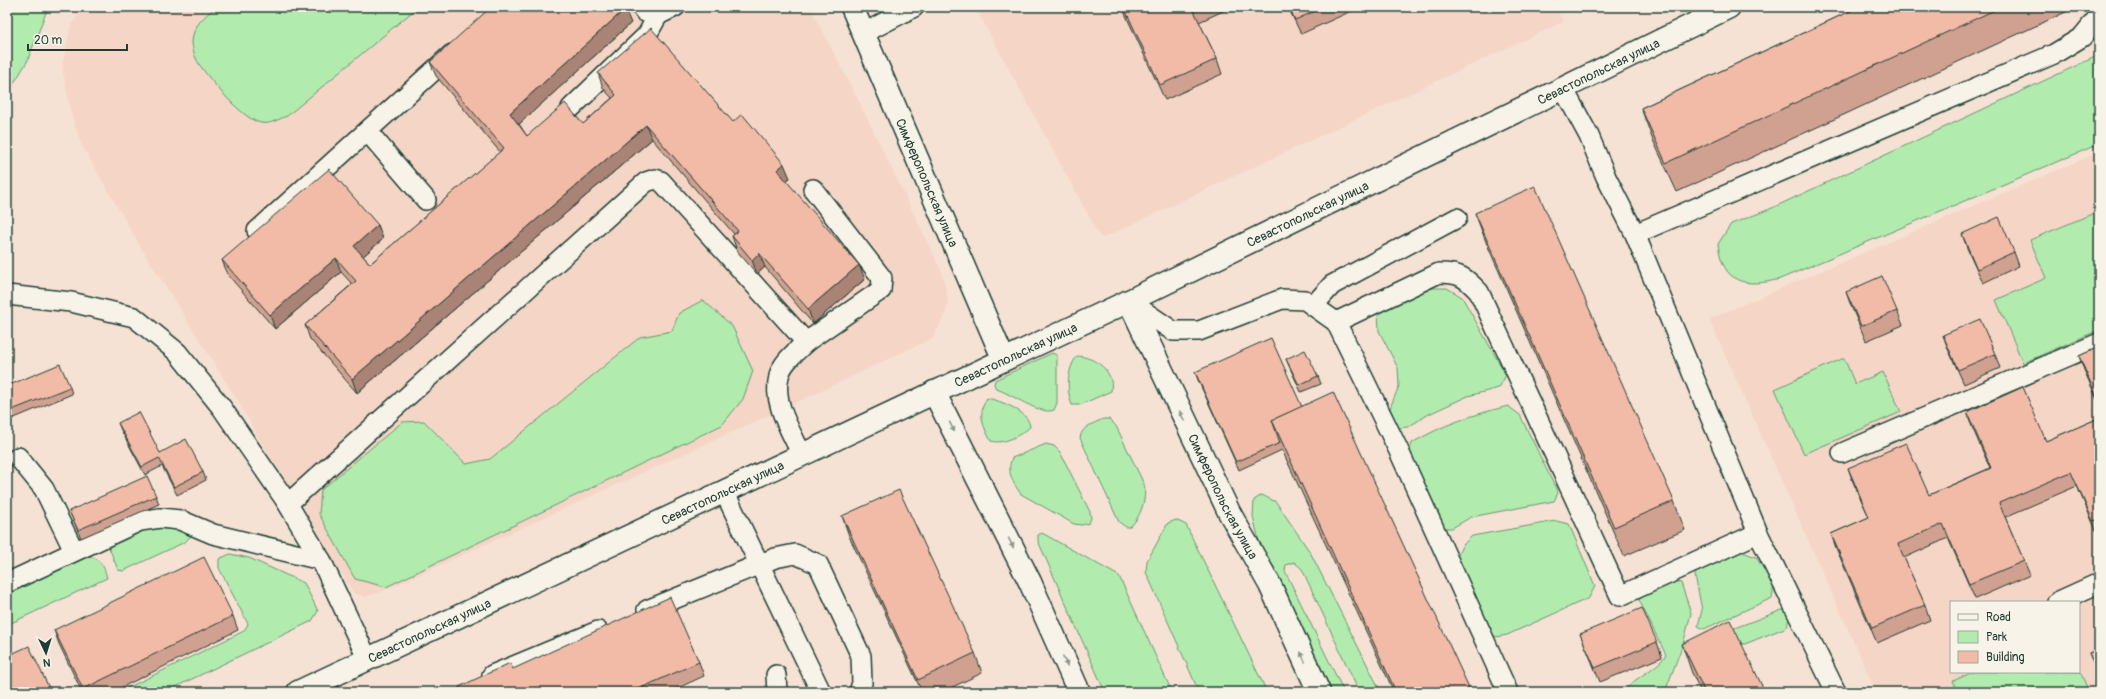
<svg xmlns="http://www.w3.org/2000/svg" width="2106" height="699" font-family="Pangolin,sans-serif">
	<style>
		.built { fill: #f5d6c6; fill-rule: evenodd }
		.green { fill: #b2ebae; stroke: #689471 }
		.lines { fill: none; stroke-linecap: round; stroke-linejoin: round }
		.lane-casing { stroke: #1f3d34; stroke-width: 22 }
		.street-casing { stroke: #1f3d34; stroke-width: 25 }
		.secondary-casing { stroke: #1f3d34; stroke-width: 25 }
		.lane { stroke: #f7f3e8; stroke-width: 19 }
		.street { stroke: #f7f3e8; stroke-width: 22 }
		.secondary { stroke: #f7f3e8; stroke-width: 22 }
		.wall { fill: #d0a190; stroke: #1f3d34 }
		.shaded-wall { fill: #a98375; stroke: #1f3d34 }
		.building { fill: #f2bba7; stroke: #1f3d34 }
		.oneway { fill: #8b988e }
		.labels { text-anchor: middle; stroke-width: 3; stroke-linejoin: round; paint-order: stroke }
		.street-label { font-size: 13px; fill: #1f3d34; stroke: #f7f3e8 }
	</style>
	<rect width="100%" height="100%" fill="#f6e2d4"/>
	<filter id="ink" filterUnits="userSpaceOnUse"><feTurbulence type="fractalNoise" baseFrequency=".025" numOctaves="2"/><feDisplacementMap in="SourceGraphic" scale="8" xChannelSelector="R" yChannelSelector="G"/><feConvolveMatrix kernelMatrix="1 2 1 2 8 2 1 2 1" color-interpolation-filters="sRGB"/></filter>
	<g filter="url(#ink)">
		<g class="built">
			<polygon points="83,7 810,7 860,103 942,272 948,297 946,313 933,338 781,410 379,593 365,597 354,593 293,499 236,398 141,248 81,144 71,113 62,67 70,27"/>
			<polygon points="975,7 1556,7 1563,22 1103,238 1100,237"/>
			<path d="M2099,152V692H1876L1709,319ZM1951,602H2079V672H1951Z"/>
		</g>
		<g class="green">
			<polygon points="7,7 48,7 27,62 7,94"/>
			<path d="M216,7H418L287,116C279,119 269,125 261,123C243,120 210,80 199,64C195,58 192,48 192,41C193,25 205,16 216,7Z"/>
			<path d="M2099,55V144L1780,279C1745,288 1723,284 1718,244L1731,224L1770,209Z"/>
			<polygon points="2099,211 2099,330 2023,363 1996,300 2046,278 2030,240"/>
			<polygon points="1430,288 1447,288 1462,297 1506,375 1499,388 1468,396 1429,414 1408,427 1397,428 1390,408 1399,386 1398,368 1379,331 1378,312"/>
			<polygon points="703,300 732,326 753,371 743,399 722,425 386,587 355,579 319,514 321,490 402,422 424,421 466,464 490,459 640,337 672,331 679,313"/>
			<path d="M1052,353L1057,355V403L1054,410C1040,416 1011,393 996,389L994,384L995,380Z"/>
			<path d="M1077,356C1095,357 1115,371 1111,391L1080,405H1072C1066,390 1067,369 1077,356Z"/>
			<polygon points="1844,358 1855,384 1883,372 1901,412 1804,454 1775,389"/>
			<path d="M987,398C1001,401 1029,411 1030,427C1021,435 1003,445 991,441C983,426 977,413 987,398Z"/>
			<path d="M1508,406L1520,415L1558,493L1554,501L1471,517L1452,528H1442L1409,454L1412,443C1444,424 1472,415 1508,406Z"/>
			<path d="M1103,419H1109L1116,426L1144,484C1147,498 1141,517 1130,527H1126L1119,522L1080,438C1082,426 1093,424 1103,419Z"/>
			<path d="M1046,444L1054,446L1060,452L1090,512L1091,518L1089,523L1082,525L1074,524L1021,494C1013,483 1006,472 1012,458Z"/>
			<polygon points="1262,495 1276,502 1310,552 1381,692 1359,692 1302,569 1294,562 1286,565 1285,571 1344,692 1326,692 1265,566 1253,516 1254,500"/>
			<polygon points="1176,520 1186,525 1267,692 1199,692 1146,572 1147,561 1168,523"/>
			<polygon points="1556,521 1569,524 1595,586 1589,598 1507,635 1496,637 1488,630 1457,557 1462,546 1472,536"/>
			<polygon points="159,525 189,531 191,536 185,542 123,571 118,570 108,545 110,540"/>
			<polygon points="1042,533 1119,576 1172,692 1105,692 1038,541 1038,535"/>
			<polygon points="1737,550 1756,557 1774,585 1772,598 1704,629 1698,626 1702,610 1695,575 1697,566"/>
			<polygon points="230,554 249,558 304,583 318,611 312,621 165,692 119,692 244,631 248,624 219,568 219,559"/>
			<path d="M87,555C100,559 104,565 107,578L7,625V591Z"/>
			<path d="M1673,580L1681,583L1691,613L1684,641L1665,692H1624C1635,676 1655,671 1666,655L1639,600L1644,593Z"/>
			<polygon points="1782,610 1790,613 1787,627 1745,644 1695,643"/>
			<polygon points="2079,669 2089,692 1958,692 1953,681 1973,672 2079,672"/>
		</g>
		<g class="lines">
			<defs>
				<g id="lane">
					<polyline points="641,7 645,12 658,15 675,7"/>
					<polyline points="864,33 914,7"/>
					<polyline points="1563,88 1589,136 1606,177 1635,234 1758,533 1836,692"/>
					<polyline points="571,108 647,35 658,15"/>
					<polyline points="368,132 426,200"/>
					<polyline points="257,231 452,54"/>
					<polyline points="1635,234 2054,54 2082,37 2099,16"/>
					<polyline points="7,295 71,302 134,317 177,352 222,408 286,501 321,560 368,660"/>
					<polyline points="1129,301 1173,331 1199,331 1282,299 1305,300 1336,322 1398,449 1508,692"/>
					<polyline points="1313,306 1332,285 1457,218"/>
					<path d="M1336,322L1439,273C1460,273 1465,277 1479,292L1620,596L1758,533"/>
					<polyline points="1842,453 2099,343"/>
					<path d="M802,455C791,431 772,403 779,376C782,362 797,351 806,342"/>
					<polyline points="18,457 44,489 74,551"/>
					<polyline points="724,491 821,692"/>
					<polyline points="286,501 293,499 646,182 655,179 661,181 806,342 881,290 882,278 813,189"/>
					<polyline points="7,583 140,521 160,518 180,520 213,534 321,560"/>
					<polyline points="2057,602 2099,583"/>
					<polyline points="647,610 775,558 795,554 818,564 861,656 862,683 859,692"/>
					<polyline points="492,675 598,631"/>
					<polyline points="776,675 777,692"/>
				</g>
				<g id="street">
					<path id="s1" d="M1129,301L1229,512L1270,585L1319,692"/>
					<polyline points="934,392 1030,582 1079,692"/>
				</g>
				<g id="secondary">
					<path id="s2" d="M852,7L1003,358"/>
					<path id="s3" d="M298,692L1129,301L1729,7"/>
				</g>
			</defs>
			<use href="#lane" class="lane-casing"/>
			<use href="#street" class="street-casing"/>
			<use href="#secondary" class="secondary-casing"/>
			<use href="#lane" class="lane"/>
			<use href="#street" class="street"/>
			<use href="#secondary" class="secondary"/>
		</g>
		<g class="wall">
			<polygon points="1122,7 1232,7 1199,22 1217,59 1222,74 1165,100"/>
			<polygon points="1288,7 1356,7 1356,9 1301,34"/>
			<polygon points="1859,7 2067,7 2068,11 1677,192 1652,138 1641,108"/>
			<polygon points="631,23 519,124 527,136 583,124 612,98 603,88 598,73 733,122 790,178 786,181 865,279 813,324 765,267 757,274 737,251 732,236 734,234 652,139 357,393 310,339 305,325 352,284 341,272 275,329 228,275 222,260 378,225 383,239 363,256 370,264 500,152 436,76 430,62"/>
			<polygon points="1475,213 1674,501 1685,530 1624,556 1486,242"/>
			<polygon points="1962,234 2014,252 2019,266 1983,283 1967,248"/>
			<polygon points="1846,292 1897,311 1903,325 1866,341 1851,306"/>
			<polygon points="1943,335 1995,354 2000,368 1964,384 1948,349"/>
			<polygon points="2099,347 2099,404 2084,370 2079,356"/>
			<polygon points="1286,359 1318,376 1321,384 1301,392 1289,366"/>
			<polygon points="1195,372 1302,407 1471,692 1394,692 1282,450 1239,470 1198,380"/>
			<polygon points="7,386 70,387 72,394 7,421"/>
			<polygon points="1967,412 2046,441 2099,418 2099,535 2098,535 2077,486 2005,517 2024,561 2030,575 1975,599 1948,538 1904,558 1925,605 1930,620 1877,643 1836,548 1831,534 1869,517 1853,482 1848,468 1929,495 1990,468 1972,427"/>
			<polygon points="118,423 160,453 203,472 206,480 177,495 162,466 145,475 121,430"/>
			<polygon points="156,496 159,504 81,538 69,511"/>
			<polygon points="842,516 975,653 982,673 942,692 922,692 849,536"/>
			<polygon points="233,616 238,630 112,692 82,692 59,644 54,630"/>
			<polygon points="1580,634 1657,642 1662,657 1600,682 1586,648"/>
			<polygon points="1682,644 1765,692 1701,692 1692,673"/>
			<polygon points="2099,649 2099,678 2089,653"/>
			<polygon points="699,662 704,676 669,692 461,692 459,687"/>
		</g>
		<g class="shaded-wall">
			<polygon points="625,9 631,23 516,127 510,113"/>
			<polygon points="646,125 652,139 357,393 352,379"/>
			<polygon points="784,164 790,178 782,184 777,170"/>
			<polygon points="378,225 383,239 359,260 354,246"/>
			<polygon points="759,253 765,267 757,274 752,260"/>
			<polygon points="336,258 341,272 275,329 270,315"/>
			<polygon points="859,265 865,279 813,324 808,309"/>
		</g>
		<g class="building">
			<polygon points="491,7 624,7 625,9 510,113 527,136 565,103 583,124 616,95 598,73 651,28 733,122 742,114 784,164 777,170 859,265 808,309 759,253 752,260 732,236 738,231 646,125 352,379 305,325 356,281 336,258 270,315 222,260 329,169 378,225 354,246 370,264 504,148 430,62"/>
			<polygon points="1124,7 1196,7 1193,9 1217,59 1160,85"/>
			<polygon points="1289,7 1324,7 1295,20"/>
			<polygon points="1859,7 2001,7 1666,163 1641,108"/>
			<polygon points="1535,186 1674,501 1614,527 1475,213"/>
			<polygon points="1999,217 2014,252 1977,269 1962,234"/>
			<polygon points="1882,276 1897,311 1861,326 1846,292"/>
			<polygon points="1980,319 1995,354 1958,370 1943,335"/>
			<polygon points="1271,338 1302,407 1272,420 1280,443 1236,462 1195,372"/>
			<polygon points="2099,347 2099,402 2079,356"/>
			<polygon points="1305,350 1318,376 1299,385 1286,359"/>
			<polygon points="60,364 70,387 7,412 7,386"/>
			<polygon points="2023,387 2046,441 2099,418 2099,519 2093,521 2071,472 1999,503 2024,561 1969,584 1943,524 1898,544 1925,605 1872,628 1831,534 1869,517 1848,468 1906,443 1929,495 1991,468 1967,412"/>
			<polygon points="1333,392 1471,692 1396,692 1272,420"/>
			<polygon points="139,412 160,453 186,439 203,472 174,487 159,458 142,467 118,423"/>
			<polygon points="147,476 156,496 78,530 69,511"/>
			<polygon points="899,490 975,653 918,680 842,516"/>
			<polygon points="204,557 233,616 83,689 54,630"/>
			<polygon points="670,597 699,662 632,692 461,692 459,687 510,663 513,669"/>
			<polygon points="1642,608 1657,642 1595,668 1580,634"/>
			<polygon points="1730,620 1765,692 1705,692 1682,644"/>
			<polygon points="29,646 51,692 7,692 7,656"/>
			<polygon points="2099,649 2099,676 2089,653"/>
		</g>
		<defs><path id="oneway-solid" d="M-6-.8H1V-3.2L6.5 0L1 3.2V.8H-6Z"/></defs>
		<g class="oneway">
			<use href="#oneway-solid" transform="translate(1182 416) rotate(-115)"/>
			<use href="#oneway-solid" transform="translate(952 427) rotate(63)"/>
			<use href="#oneway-solid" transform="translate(1011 543) rotate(63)"/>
			<use href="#oneway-solid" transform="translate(1303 657) rotate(-114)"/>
			<use href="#oneway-solid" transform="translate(1065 661) rotate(66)"/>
		</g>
	</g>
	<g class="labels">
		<g class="street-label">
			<text dy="5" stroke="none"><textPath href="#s3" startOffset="1441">Севастопольская улица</textPath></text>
			<text dy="5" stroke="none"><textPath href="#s2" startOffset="191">Симферопольская улица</textPath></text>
			<text dy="5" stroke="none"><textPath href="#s3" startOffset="1117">Севастопольская улица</textPath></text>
			<text dy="5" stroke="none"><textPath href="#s3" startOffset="793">Севастопольская улица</textPath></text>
			<text dy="5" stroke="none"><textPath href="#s3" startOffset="469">Севастопольская улица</textPath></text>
			<text dy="5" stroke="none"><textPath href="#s1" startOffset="217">Симферопольская улица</textPath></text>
			<text dy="5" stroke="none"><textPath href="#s3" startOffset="145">Севастопольская улица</textPath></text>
		</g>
	</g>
	<rect width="2106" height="699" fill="none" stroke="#f7f3e8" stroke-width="24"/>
	<rect x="12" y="12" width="2082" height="675" fill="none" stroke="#1f3d34" stroke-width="1.5" filter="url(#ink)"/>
	<rect x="1950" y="601" width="130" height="72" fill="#f7f3e8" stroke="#a1aaa0"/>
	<rect x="1958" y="614" width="20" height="6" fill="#f7f3e8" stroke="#a1aaa0"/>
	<text x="1986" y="621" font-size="12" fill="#1f3d34">Road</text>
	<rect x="1958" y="631" width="20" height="12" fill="#b2ebae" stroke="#a1aaa0"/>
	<text x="1986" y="641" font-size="12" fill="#1f3d34">Park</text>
	<rect x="1958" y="651" width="20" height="12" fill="#f2bba7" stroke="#a1aaa0"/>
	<text x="1986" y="661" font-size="12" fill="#1f3d34">Building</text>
	<g transform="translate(46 653) rotate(176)" stroke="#f7f3e8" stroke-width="3" paint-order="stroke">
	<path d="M0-3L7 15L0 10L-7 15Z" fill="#1f3d34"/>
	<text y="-6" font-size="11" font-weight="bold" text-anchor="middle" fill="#1f3d34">N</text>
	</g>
	<path d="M28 44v6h99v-6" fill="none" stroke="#1f3d34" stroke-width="2"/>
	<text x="34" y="44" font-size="12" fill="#1f3d34" stroke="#f7f3e8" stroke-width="3" paint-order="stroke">20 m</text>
</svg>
